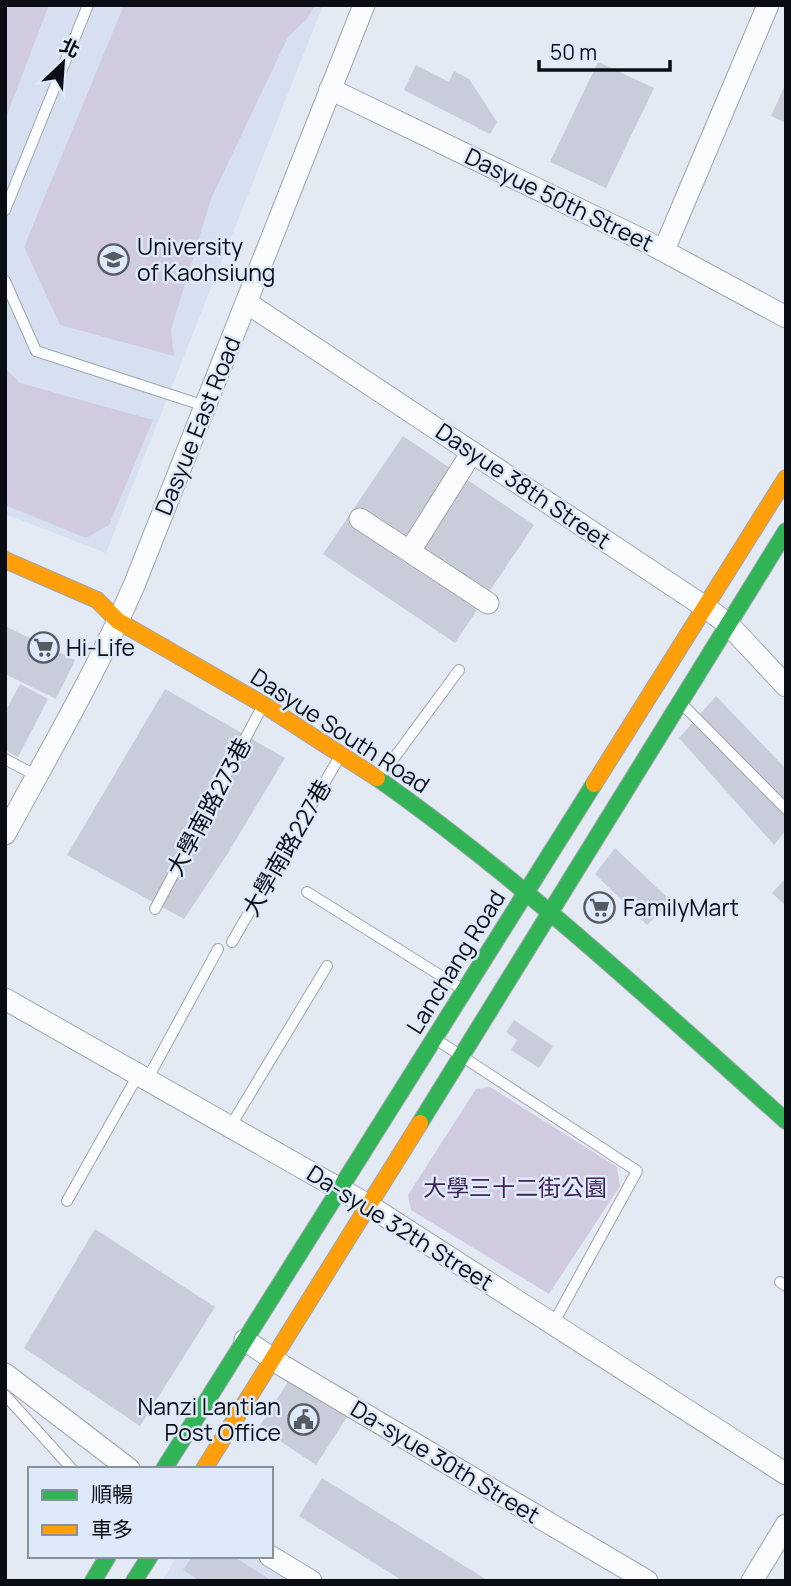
<svg xmlns="http://www.w3.org/2000/svg" width="791" height="1586" font-family="Manrope,'Noto Sans TC',sans-serif">
	<style>
		.built { fill: #d6e0f1 }
		.green { fill: #d1cbe0 }
		.building { fill: #c9ccd9 }
		.lines { fill: none; stroke-linecap: round; stroke-linejoin: round }
		.lane-casing { stroke: #a0a5ac; stroke-width: 12 }
		.street-casing { stroke: #a0a5ac; stroke-width: 23 }
		.fast-casing { stroke: #a0a5ac; stroke-width: 18 }
		.slow-casing { stroke: #a0a5ac; stroke-width: 18 }
		.lane { stroke: #fbfcfd; stroke-width: 10 }
		.street { stroke: #fbfcfd; stroke-width: 21 }
		.fast { stroke: #30b455; stroke-width: 16 }
		.slow { stroke: #ff9f0a; stroke-width: 16 }
		.labels { text-anchor: middle; stroke-width: 5; stroke-linejoin: round; paint-order: stroke }
		.street-label { font-size: 23px; fill: #0a0e14; stroke: #dee9fa }
		.poi-label { font-size: 23px; fill: #0a0e14; stroke: #dee9fa; text-anchor: start }
		.park-label { font-size: 23px; fill: #422359; stroke: #dee9fa }
	</style>
	<rect width="100%" height="100%" fill="#e4eaf4"/>
	<g class="built">
		<polygon points="5,5 323,5 106,553 5,514"/>
		<polygon points="177,1556 251,1556 291,1581 162,1581"/>
	</g>
	<g class="green">
		<polygon points="5,5 49,5 5,120"/>
		<polygon points="124,5 315,5 307,19 288,37 211,199 171,330 174,356 60,325 24,247"/>
		<polygon points="5,368 20,383 153,420 109,525 86,538 5,505"/>
		<polygon points="490,1087 617,1167 620,1186 549,1294 411,1210 408,1195 476,1089"/>
	</g>
	<g class="building">
		<polygon points="598,62 654,88 606,188 550,162"/>
		<polygon points="416,65 449,82 454,71 469,79 497,122 490,134 404,90"/>
		<polygon points="786,83 786,123 771,116"/>
		<polygon points="403,436 534,525 455,643 323,554"/>
		<polygon points="5,626 75,660 56,699 5,674"/>
		<polygon points="20,684 48,699 18,757 5,750 5,712"/>
		<polygon points="165,689 285,758 228,853 184,919 67,855"/>
		<polygon points="716,696 786,769 786,830 774,845 679,738"/>
		<polygon points="615,848 671,901 647,925 595,874"/>
		<polygon points="786,878 786,906 772,893"/>
		<polygon points="514,1020 553,1046 539,1068 511,1050 517,1040 506,1032"/>
		<polygon points="95,1229 215,1307 140,1426 24,1348"/>
		<polygon points="291,1377 349,1414 316,1465 259,1427"/>
		<polygon points="322,1478 479,1575 488,1581 403,1581 299,1516"/>
		<polygon points="193,1556 233,1556 272,1581 200,1581 183,1570"/>
	</g>
	<g class="lines">
		<defs>
			<g id="lane">
				<polyline points="5,210 88,5"/>
				<polyline points="5,281 36,351 205,406"/>
				<polyline points="682,704 786,809"/>
				<polyline points="5,759 37,776"/>
				<polyline points="380,777 459,670"/>
				<polyline points="307,892 462,989"/>
				<polyline points="155,909 262,707"/>
				<polyline points="232,942 340,756"/>
				<polyline points="437,1040 637,1171 553,1324"/>
				<polyline points="147,1080 218,949"/>
				<polyline points="230,1127 327,966"/>
				<polyline points="67,1201 138,1075"/>
				<polyline points="780,1282 786,1286"/>
				<polyline points="5,1395 72,1469"/>
			</g>
			<g id="street">
				<polyline points="330,89 647,242 786,317"/>
				<polyline points="664,250 768,5"/>
				<polyline points="247,303 705,607 728,624 786,686"/>
				<polyline points="360,519 488,603"/>
				<polyline points="410,551 472,452"/>
				<path d="M5,834C50,751 98,669 135,583L364,5"/>
				<polyline points="5,999 368,1205 786,1474"/>
				<polyline points="245,1340 283,1366 647,1581"/>
				<polyline points="5,1374 129,1469"/>
				<polyline points="270,1556 311,1581"/>
				<polyline points="752,1581 786,1525"/>
			</g>
			<g id="fast">
				<path d="M377,778C523,881 653,1002 786,1121"/>
				<polyline points="420,1123 786,531"/>
				<polyline points="164,1469 594,784"/>
				<polyline points="93,1581 108,1556"/>
				<polyline points="134,1581 150,1556"/>
			</g>
			<g id="slow">
				<polyline points="5,560 97,600 118,621 264,705 377,778"/>
				<polyline points="594,784 786,478"/>
				<polyline points="204,1469 420,1123"/>
			</g>
		</defs>
		<use href="#lane" class="lane-casing"/>
		<use href="#street" class="street-casing"/>
		<use href="#fast" class="fast-casing"/>
		<use href="#slow" class="slow-casing"/>
		<use href="#lane" class="lane"/>
		<use href="#street" class="street"/>
		<use href="#fast" class="fast"/>
		<use href="#slow" class="slow"/>
	</g>
	<defs>
		<symbol id="university-ring" viewBox="-11 -11 22 22"><circle r="9.5" fill="#dee9fa" stroke="#565b62" stroke-width="1.5"/><path d="M0-5L7-2L0 1L-7-2ZM-4 1L0 2.5L4 1V4Q0 6-4 4Z" fill="#565b62"/></symbol>
		<symbol id="supermarket-ring" viewBox="-11 -11 22 22"><circle r="9.5" fill="#dee9fa" stroke="#565b62" stroke-width="1.5"/><path d="M-6-5.5h2.5l.6 2H6L4.5 2H-2.5L-4.4-4H-6ZM-1.5 3.2a1.3 1.3 0 1 0 .1 0ZM3 3.2a1.3 1.3 0 1 0 .1 0Z" fill="#565b62"/></symbol>
		<symbol id="civic-ring" viewBox="-11 -11 22 22"><circle r="9.5" fill="#dee9fa" stroke="#565b62" stroke-width="1.5"/><path d="M-.6-6.5H3V-4.5H.6V-3L4-1V1h2V6H-6V1h2V-1L-.6-3ZM-1.2 2.5V6h2.4V2.5Z" fill="#565b62"/></symbol>
	</defs>
	<g fill-rule="evenodd">
		<use href="#university-ring" x="96" y="242" width="35" height="35"/>
		<use href="#supermarket-ring" x="26" y="630" width="35" height="35"/>
		<use href="#supermarket-ring" x="582" y="890" width="35" height="35"/>
		<use href="#civic-ring" x="286" y="1402" width="35" height="35"/>
	</g>
	<g class="labels">
		<g class="street-label">
			<text transform="translate(559 200) rotate(26)" y="8">Dasyue 50th Street</text>
			<text transform="translate(198 426) rotate(-68)" y="8">Dasyue East Road</text>
			<text transform="translate(523 486) rotate(34)" y="8">Dasyue 38th Street</text>
			<text transform="translate(340 731) rotate(33)" y="8">Dasyue South Road</text>
			<text transform="translate(209 807) rotate(-62)" y="8">大學南路273巷</text>
			<text transform="translate(287 848) rotate(-60)" y="8">大學南路227巷</text>
			<text transform="translate(456 962) rotate(-58)" y="8">Lanchang Road</text>
			<text transform="translate(400 1228) rotate(32)" y="8">Da-syue 32th Street</text>
			<text transform="translate(445 1462) rotate(31)" y="8">Da-syue 30th Street</text>
		</g>
		<g class="poi-label">
			<text x="137" y="255">University<tspan x="137" dy="26">of Kaohsiung</tspan></text>
			<text x="66" y="656">Hi-Life</text>
			<text x="623" y="916">FamilyMart</text>
			<text x="281" y="1415" text-anchor="end">Nanzi Lantian<tspan x="281" dy="26">Post Office</tspan></text>
		</g>
		<g class="park-label">
			<text x="515" y="1196">大學三十二街公園</text>
		</g>
	</g>
	<rect width="791" height="1586" fill="none" stroke="#0a0e14" stroke-width="14"/>
	<rect x="28" y="1467" width="245" height="91" fill="#dee9fa" stroke="#89919e" stroke-width="2"/>
	<rect x="42" y="1490" width="35" height="10" fill="#30b455" stroke="#89919e" stroke-width="2"/>
	<text x="91" y="1502" font-size="21" fill="#0a0e14">順暢</text>
	<rect x="42" y="1525" width="35" height="10" fill="#ff9f0a" stroke="#89919e" stroke-width="2"/>
	<text x="91" y="1537" font-size="21" fill="#0a0e14">車多</text>
	<g transform="translate(63 63) rotate(25)" stroke="#dee9fa" stroke-width="5" paint-order="stroke">
	<path d="M0-5L12 26L0 18L-12 26Z" fill="#0a0e14"/>
	<text y="-10" font-size="19" font-weight="bold" text-anchor="middle" fill="#0a0e14">北</text>
	</g>
	<path d="M539 60v10h131v-10" fill="none" stroke="#0a0e14" stroke-width="3.5"/>
	<text x="550" y="60" font-size="21" fill="#0a0e14" stroke="#dee9fa" stroke-width="5" paint-order="stroke">50 m</text>
</svg>
